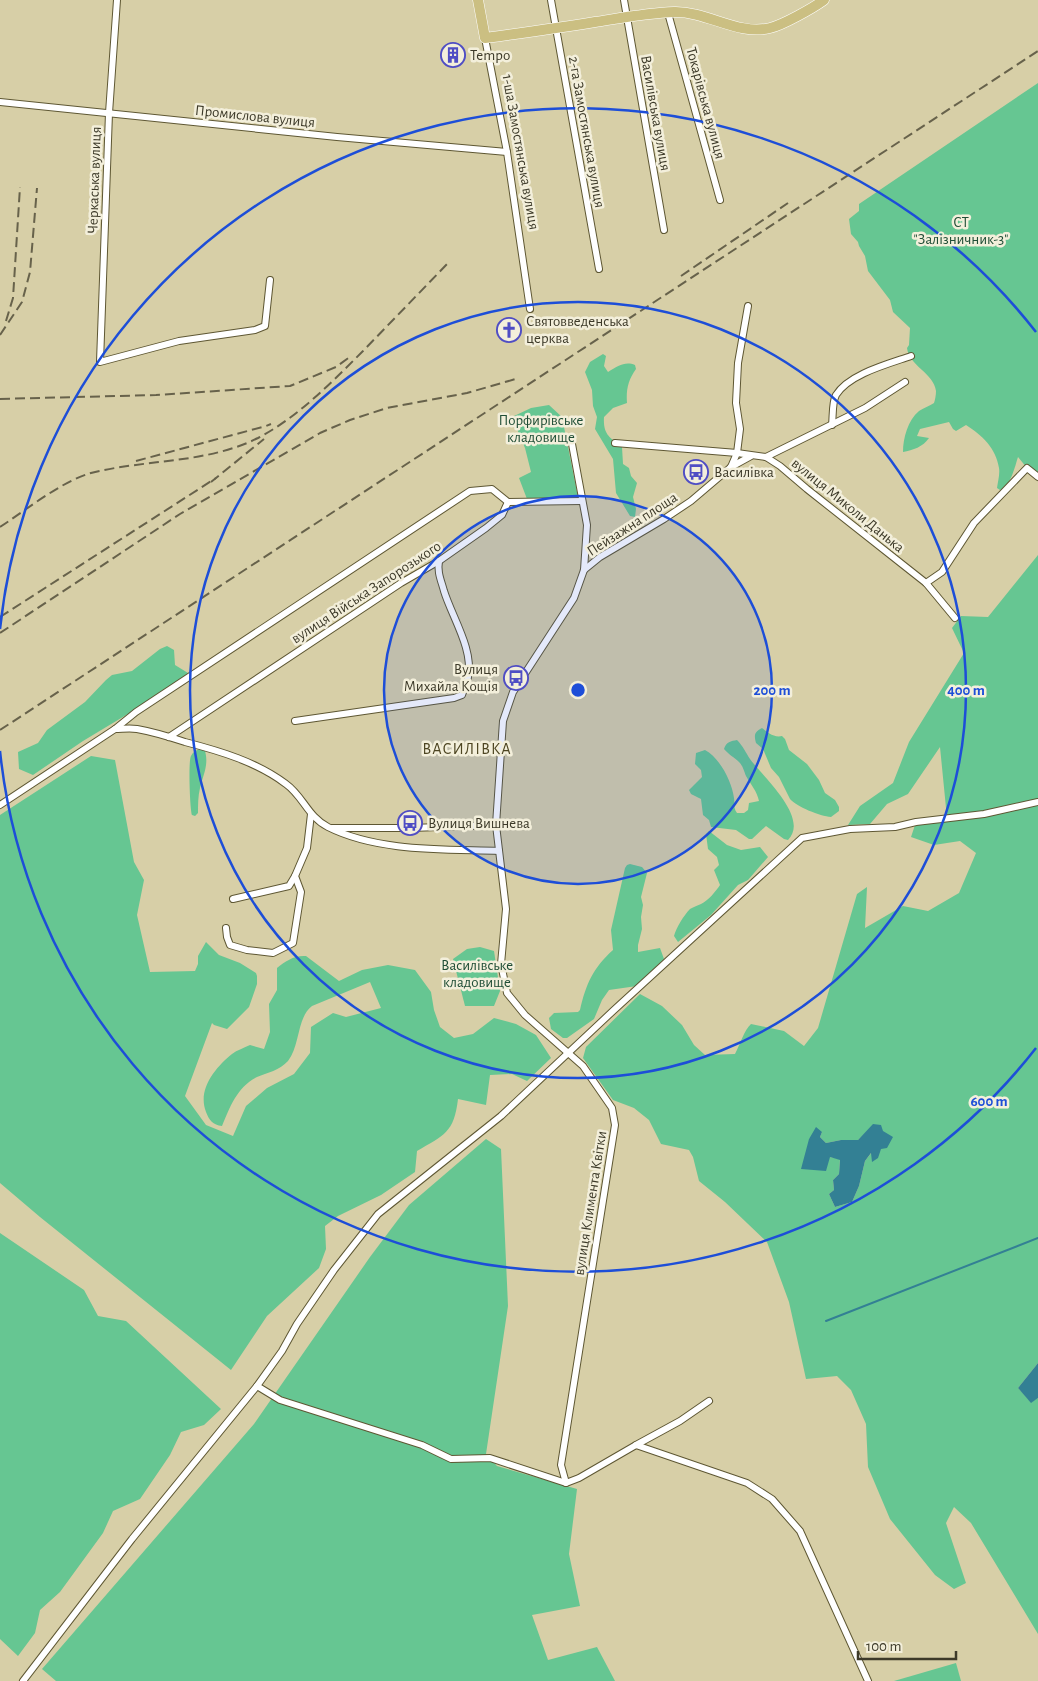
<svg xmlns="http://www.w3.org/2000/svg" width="1038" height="1681" font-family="'Alegreya Sans',sans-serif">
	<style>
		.green { fill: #66c692; fill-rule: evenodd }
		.water { fill: #338094 }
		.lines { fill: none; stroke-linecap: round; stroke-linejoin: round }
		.stream { stroke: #338094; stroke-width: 2 }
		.minor-casing { stroke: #5e5733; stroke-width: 8 }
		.primary-casing { stroke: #fff; stroke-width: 11 }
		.minor { stroke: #fff; stroke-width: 6 }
		.primary { stroke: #cbbf82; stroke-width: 10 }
		.rail { stroke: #67624b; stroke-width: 2; stroke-dasharray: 10 5; stroke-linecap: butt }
		.ring { fill: none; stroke: #1d4ed8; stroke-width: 2.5 }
		.labels { text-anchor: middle; stroke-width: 5; stroke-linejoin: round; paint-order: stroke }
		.poi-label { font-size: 15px; fill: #3d3a29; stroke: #f3efdb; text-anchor: start }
		.street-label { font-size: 15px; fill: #3d3a29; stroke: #f3efdb }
		.park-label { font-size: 15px; fill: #204e36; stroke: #f3efdb }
		.neighbourhood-label { font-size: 16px; letter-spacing: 1px; fill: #4d4522; stroke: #f3efdb }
		.centre { fill: #1d4ed8; stroke: #f3efdb; stroke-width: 2.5 }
		.ring-label { font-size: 15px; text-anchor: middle; font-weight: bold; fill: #1d4ed8; stroke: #f3efdb; stroke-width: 5; stroke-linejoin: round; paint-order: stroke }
	</style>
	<rect width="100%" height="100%" fill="#d7cfa7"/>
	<g class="green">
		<path d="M1038,83V477L1027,468L1018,457C1015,466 1011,486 1000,490L997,488C998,481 1000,474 999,468C996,448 982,435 966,425L956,431L953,429L949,422L920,429L917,436L929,438C923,447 913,450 903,452C903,438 908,420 919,411C923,408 930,406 934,403C935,400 936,395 936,391C934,373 909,366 907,348L909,345L910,328L893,312L890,300L868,271L865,256L859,246L858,242L851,234L849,219L859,211V204Z"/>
		<path d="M603,354L606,356L604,366L608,372C618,366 625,361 635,365L636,369C628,380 626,390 627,403L613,408L604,417C603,434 609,437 622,447L623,464L629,468L631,476L637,483L633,497L636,509L635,517L630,516L616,493L613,459L595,429L597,417L593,406L592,390L585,372L590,362Z"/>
		<polygon points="549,405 562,417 578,497 527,499 519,478 531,472 525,448 512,417 531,408"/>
		<path d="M1038,555V1363L1018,1388L1031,1402L1038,1398V1634L971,1523L954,1507L946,1523L966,1583L954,1589L935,1575L890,1519L868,1467L866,1424L851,1390L837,1376L806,1379L789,1302L767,1242L725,1202L699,1181L693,1157L689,1150L661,1144L649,1120L634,1108L613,1100L583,1058L586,1047L640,994L662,1006L682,1025L694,1045L705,1055L735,1054C740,1045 744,1030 751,1024L784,1031L804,1046L818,1028L857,894L867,887L865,928L903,906L928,911L959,893L976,853L960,841L934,845L911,837L916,822L947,818L940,747L908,794L887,804L870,824L848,825L860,806L893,783L909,742L964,653L952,628L961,616L988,617ZM870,1129L878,1158L872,1152L865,1161L859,1186L852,1202L835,1207L829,1194L834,1190L833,1180L839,1174L840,1159L830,1157L809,1139L822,1132L820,1137L826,1143L841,1140H858Z"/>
		<polygon points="167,646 174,650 175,665 188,673 176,685 83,741 33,775 19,769 18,752 38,743 47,730 85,702 106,680 112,675 132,671 160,649"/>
		<path d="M762,728C767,732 774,738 782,736L785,739L789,750L807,764L819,780L825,793L835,800L839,807V811L831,817C820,816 797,807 790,799L779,777L771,768L763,749L756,743C754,735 754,732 762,728Z"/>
		<path d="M737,740C743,746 746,753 750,759C763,777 810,818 788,840L784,839L766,826L752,839H749L736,830L711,827L709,820L703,815L701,799L691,794L689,790L702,777L701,770L695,764L696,753L705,750C720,758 732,782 734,798C735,803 733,808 737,813H744L748,810L749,803L759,801C757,791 751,785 746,776C744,771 743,766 739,762C734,757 729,755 724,749C726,742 731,741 737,740Z"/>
		<path d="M200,749L205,751C209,765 203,775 200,788C198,796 198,805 198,813L195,816L192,815C190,809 188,761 191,756C193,752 196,750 200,749Z"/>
		<path d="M91,756L115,760L134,862L144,880L137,915L150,972L195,971L198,964V956L206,942L219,955L240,963L256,973L257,976V984L249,1007L227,1029L214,1025L212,1023L185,1096L206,1125L233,1136L246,1106L267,1088L294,1074L310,1053L311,1027L333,1013L346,1017L381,1008L370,982L312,1006C297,1017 300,1046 288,1061C280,1070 267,1073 257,1077C237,1087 230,1107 222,1126C213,1125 209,1120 206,1112C197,1089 216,1067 232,1054C237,1050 244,1048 250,1045L264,1049L270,1032L269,1004L277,990V968C285,961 295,955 306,956L339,981L362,970L388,965L415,970L431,992L434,1010L440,1027L454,1038L473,1034L494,1018L516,1024L536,1035L551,1058L527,1081L512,1074L490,1075L486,1105L458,1099C454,1133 444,1135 417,1151L415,1172L381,1195L338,1216L325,1226L326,1249L319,1268L267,1316L231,1370L40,1217L0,1183V815Z"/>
		<path d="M709,831L727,845L741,850L760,847L768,857L748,880L738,885L711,915L678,942L674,936C676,928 684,915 690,909C693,907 697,906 701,904C708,901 716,891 720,885L714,870L719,865L717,857L708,849L706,834Z"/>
		<path d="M630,864L642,867L647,873L641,897L643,905L641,917L642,929L638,945V952L660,948L664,959L637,986L609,990L602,1000L594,1019L567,1038H563L551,1029L549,1018L554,1013L578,1012L580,1010C586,984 593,968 613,950L611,930L625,868L627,865Z"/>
		<polygon points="480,947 494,951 500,991 494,1006 465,1006 453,959 467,949"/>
		<polygon points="486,1139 501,1149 508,1306 486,1454 497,1466 577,1489 569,1554 580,1606 532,1615 548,1660 597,1647 615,1681 56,1681 42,1669 254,1424 370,1257 409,1205"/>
		<polygon points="0,1233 84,1290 98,1316 126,1321 221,1409 204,1425 181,1432 170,1455 140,1499 113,1511 103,1533 60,1592 40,1610 35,1633 18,1656 0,1639"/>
		<polygon points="956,1663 961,1681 894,1681"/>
	</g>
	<g class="water">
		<polygon points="873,1124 881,1125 883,1131 893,1137 887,1148 881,1149 878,1158 872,1162 871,1153 865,1161 859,1186 852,1202 835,1207 829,1194 834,1190 833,1180 839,1174 840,1160 830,1157 826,1171 801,1169 809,1139 816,1127 822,1132 820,1137 826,1143 841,1140 858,1140"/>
		<polygon points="1038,1363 1038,1398 1031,1403 1018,1388"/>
	</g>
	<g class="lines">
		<polyline class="stream" points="826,1321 1038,1238"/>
		<defs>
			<g id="minor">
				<polyline points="117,0 109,113 100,362 179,341 255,330 265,326 270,280"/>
				<polyline points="551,0 599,269"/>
				<polyline points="624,0 664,230"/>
				<polyline points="668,13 720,200"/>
				<polyline points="485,38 507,152 530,309"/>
				<polyline points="0,102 337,137 507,152"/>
				<path d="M832,425C833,417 832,402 836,395C849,374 888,364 911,356"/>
				<polyline points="615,443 737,453 766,457 780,466 807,489 926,583 955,618"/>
				<polyline points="766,457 865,408 905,382"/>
				<polyline points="731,467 751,456"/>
				<polyline points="584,570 600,557 664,519 691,501 731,467 737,453 740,429 736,403 738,363 748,306"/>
				<polyline points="926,583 942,572 974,523 1027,468 1038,477"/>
				<path d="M295,721L454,698L462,695C464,689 467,683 468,677C474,650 452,617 444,591C441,580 437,572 439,561"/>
				<polyline points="115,729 136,712 470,491 492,489 508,502"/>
				<polyline points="169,737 401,583 439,561 486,528 502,515 508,502 582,501"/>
				<path d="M0,805L115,729C122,729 130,728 137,729C154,732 170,737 185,742C220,751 257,762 286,784C303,796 308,817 328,827C378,852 444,849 499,851"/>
				<polyline points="332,828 411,828 496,825"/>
				<polyline points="233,899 289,886 295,876"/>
				<polyline points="226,928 227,937 230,945 247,950 273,953 293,943 301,892 295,876 307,848 311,814"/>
				<polyline points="257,1386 280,1400 422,1445 451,1459 490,1458 566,1483 579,1478 636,1445 747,1483 772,1499 800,1531 868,1681"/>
				<polyline points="636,1445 680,1421 709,1401"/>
				<polyline points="566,1483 561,1465 615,1125 612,1108 583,1066 525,1015 507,993 501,964 506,909 496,825 503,721 513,692 574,598 584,570 587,525 572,444"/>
				<polyline points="23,1681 132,1539 257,1386 282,1351 297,1324 334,1270 378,1214 501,1116 614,1010 802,838 850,829 895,827 916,822 984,814 1038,802"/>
			</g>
			<path id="primary" d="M478,0L485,38C522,33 558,28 595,22C621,18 647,13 674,12C707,11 738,36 770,28C783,25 813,8 824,0"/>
		</defs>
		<use href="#minor" class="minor-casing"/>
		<use href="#primary" class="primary-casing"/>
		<use href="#minor" class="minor"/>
		<use href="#primary" class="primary"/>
		<g class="rail">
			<polyline points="681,276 788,203"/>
			<polyline points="6,321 13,298 20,187"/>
			<polyline points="0,335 22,302 30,272 37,188"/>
			<polyline points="0,399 156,395 290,386 336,367 351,356"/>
			<polyline points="136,461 266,426 271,424"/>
			<polyline points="211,482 264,439"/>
			<path d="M0,527C26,510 62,481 91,473C146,459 206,464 258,438C298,417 331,383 363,351C392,321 421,291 450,261"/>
			<polyline points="0,617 216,478"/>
			<polyline points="0,633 180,514 320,433 350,420 387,408 467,393 519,378"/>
			<polyline points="0,730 1038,51"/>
		</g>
	</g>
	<circle cx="578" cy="690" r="194" fill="#1d4ed8" fill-opacity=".12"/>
	<g class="ring">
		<circle cx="578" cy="690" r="194"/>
		<circle cx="578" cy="690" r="388"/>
		<path d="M1036 1048A581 581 0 0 1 0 751M0 629A581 581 0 0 1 1036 332"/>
	</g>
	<defs>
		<symbol id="building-ring" viewBox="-11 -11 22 22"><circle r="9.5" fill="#f3efdb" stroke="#4f4dc4" stroke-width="1.5"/><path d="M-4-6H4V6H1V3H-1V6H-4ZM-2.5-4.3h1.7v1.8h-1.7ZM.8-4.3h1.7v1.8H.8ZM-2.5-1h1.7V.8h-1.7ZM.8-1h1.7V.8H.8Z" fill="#4f4dc4"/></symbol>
		<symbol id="church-ring" viewBox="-11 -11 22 22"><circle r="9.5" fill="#f3efdb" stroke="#4f4dc4" stroke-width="1.5"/><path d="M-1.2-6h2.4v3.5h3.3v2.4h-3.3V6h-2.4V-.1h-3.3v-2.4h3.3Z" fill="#4f4dc4"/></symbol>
		<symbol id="bus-ring" viewBox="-11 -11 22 22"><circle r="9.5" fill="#f3efdb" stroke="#4f4dc4" stroke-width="1.5"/><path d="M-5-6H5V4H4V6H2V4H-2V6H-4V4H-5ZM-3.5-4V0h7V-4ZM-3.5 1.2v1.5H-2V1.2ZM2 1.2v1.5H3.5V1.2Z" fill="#4f4dc4"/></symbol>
	</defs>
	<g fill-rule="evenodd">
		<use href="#building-ring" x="439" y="41" width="28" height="28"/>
		<use href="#church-ring" x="495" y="316" width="28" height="28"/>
		<use href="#bus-ring" x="682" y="458" width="28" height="28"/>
		<use href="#bus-ring" x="502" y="664" width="28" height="28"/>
		<use href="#bus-ring" x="396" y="809" width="28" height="28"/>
	</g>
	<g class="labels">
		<g class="poi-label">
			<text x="470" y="60">Tempo</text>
			<text x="526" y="326">Святовведенська<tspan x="526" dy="17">церква</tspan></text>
			<text x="714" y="477">Василівка</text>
			<text x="498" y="674" text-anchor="end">Вулиця<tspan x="498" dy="17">Михайла Кощія</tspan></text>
			<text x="428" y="828">Вулиця Вишнева</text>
		</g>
		<g class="street-label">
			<text transform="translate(706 103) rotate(75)" y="5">Токарівська вулиця</text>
			<text transform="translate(656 113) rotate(80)" y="5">Василівська вулиця</text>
			<text transform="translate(255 116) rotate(6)" y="5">Промислова вулиця</text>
			<text transform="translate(587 132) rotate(80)" y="5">2-га Замостянська вулиця</text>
			<text transform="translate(521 152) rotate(80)" y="5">1-ша Замостянська вулиця</text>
			<text transform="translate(94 180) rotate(-88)" y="5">Черкаська вулиця</text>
			<text transform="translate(848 505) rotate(39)" y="5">вулиця Миколи Данька</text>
			<text transform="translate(632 524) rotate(-33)" y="5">Пейзажна площа</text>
			<text transform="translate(366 592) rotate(-33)" y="5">вулиця Війська Запорозького</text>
			<text transform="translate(590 1203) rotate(-81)" y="5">вулиця Климента Квітки</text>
		</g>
		<g class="park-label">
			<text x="961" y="227">СТ<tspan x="961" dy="17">"Залізничник-3"</tspan></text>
			<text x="541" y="425">Порфирівське<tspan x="541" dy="17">кладовище</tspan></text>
			<text x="477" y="970">Василівське<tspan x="477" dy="17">кладовище</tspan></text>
		</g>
		<g class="neighbourhood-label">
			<text x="467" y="754">ВАСИЛІВКА</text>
		</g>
	</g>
	<circle cx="578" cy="690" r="8" class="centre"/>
	<g class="ring-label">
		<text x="772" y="695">200 m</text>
		<text x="966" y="695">400 m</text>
		<text x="989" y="1106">600 m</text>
	</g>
	<path d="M858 1651v8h98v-8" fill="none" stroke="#3d3a29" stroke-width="2.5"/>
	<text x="866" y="1651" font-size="15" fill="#3d3a29" stroke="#f3efdb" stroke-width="4" paint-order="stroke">100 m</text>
</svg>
